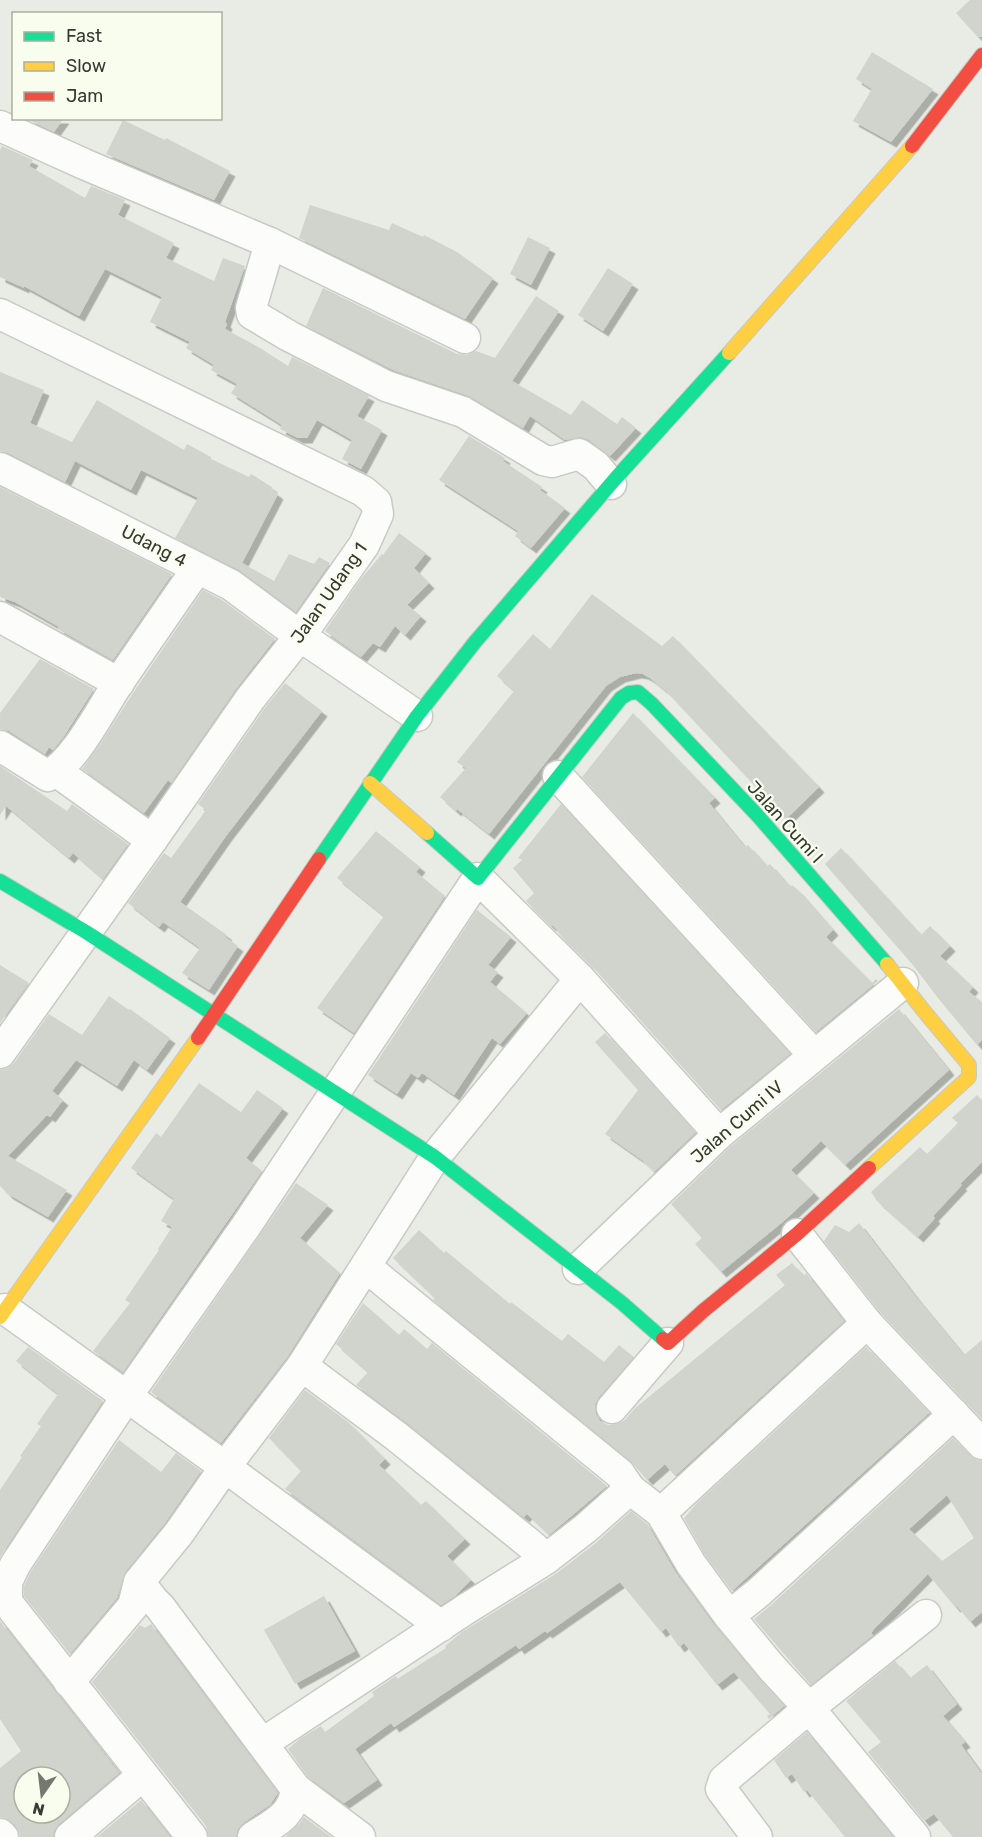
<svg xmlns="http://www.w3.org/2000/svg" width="982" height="1837" font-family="Rubik,sans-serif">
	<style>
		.building { fill: #d1d3cd; fill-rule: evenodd; filter: url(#shadow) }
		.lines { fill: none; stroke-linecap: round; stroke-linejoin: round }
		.street-casing { stroke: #c8cac4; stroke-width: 33 }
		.fast-casing { stroke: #c8cac4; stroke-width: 16 }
		.slow-casing { stroke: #c8cac4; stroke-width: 16 }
		.jam-casing { stroke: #c8cac4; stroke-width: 16 }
		.street { stroke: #fcfcfb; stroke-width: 30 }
		.fast { stroke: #16e098; stroke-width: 14 }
		.slow { stroke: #ffcf43; stroke-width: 14 }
		.jam { stroke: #f24e42; stroke-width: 14 }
		.labels { text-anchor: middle; stroke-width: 4.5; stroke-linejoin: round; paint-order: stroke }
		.street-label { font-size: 18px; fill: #373933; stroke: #f8fded }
	</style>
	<defs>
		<filter id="shadow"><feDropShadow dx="5.5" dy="5.5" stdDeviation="0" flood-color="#0004"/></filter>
	</defs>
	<rect width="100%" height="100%" fill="#e9ece4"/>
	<g class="building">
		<polygon points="970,0 982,0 982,37 978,37 956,13"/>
		<polygon points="872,52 933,89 891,142 853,121 872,89 856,79"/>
		<polygon points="25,118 64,118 54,132"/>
		<polygon points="123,120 165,140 166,138 230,171 214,200 106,154"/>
		<polygon points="2,146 33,160 29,166 85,198 91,186 125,200 118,215 174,243 166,258 214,281 223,258 245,266 225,322 227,324 225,329 260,348 288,366 292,357 369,396 357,416 382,430 361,469 342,459 352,440 317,420 307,438 298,438 280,429 282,425 231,393 237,384 211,370 214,365 186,348 190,342 150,322 162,297 105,269 79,316 24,286 24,288 0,277 0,150"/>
		<polygon points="310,205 389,230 392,223 423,237 424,235 457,252 493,278 465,319 299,238"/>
		<polygon points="528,237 550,248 531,285 510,274"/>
		<polygon points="608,268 633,284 603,331 578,315"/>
		<polygon points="323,288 457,354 467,355 476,351 495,358 536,296 559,311 512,381 571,415 582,400 617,424 622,417 636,428 610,456 589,440 582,437 565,440 530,416 523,428 469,396 393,370 306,326"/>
		<polygon points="0,372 44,390 30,423 72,442 97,400 184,450 187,444 211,457 211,459 249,477 251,474 272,487 271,489 278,494 242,563 274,581 289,554 314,564 319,557 330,563 296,612 239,570 175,538 198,498 141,470 131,490 75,461 65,482 8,453 0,451"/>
		<polygon points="469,436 505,458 503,461 542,487 540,490 565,508 531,548 515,536 518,531 439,480"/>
		<polygon points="0,487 172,574 113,660 58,629 59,627 15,602 0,597"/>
		<polygon points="399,533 426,553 414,568 429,583 407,605 421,616 405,635 395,626 380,647 373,643 361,657 325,631 360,580 382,554 383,555"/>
		<polygon points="203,590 222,600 275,639 236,689 171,783 168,780 144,813 82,769 101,743 135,690"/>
		<polygon points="592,594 662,646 673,636 819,787 786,819 666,691 650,678 643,674 636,673 620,677 606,686 489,834 457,809 456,811 440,797 466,768 457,762 514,691 497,676 533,634 550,649"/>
		<polygon points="40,659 94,689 64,736 53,750 49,747 45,754 9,731 0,729 0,713"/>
		<polygon points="285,683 322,711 226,836 180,902 227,935 225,937 238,946 209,990 182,973 200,948 163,922 159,927 128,903 164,853 171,858 206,810 198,804 264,709"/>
		<polygon points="633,713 715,798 709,803 745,847 748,845 767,866 770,864 790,887 792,885 797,889 833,930 826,937 872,983 876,979 878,981 816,1032 582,777"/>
		<polygon points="0,766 67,811 72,804 128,844 103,879 73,853 69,858 6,806 0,815"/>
		<polygon points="561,804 790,1054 721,1110 593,967 561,936 553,925 551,926 526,901 534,893 513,868 522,860 518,858"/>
		<polygon points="376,831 420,867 416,872 445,896 354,1033 317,1008 384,916 337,878"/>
		<polygon points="841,848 921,935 930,926 950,946 940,956 973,987 969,992 982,1002 982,1040 977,1045 938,998 913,965 825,864"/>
		<polygon points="477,910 511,937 488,965 498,972 490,982 527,1013 500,1044 492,1038 454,1095 422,1073 418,1078 411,1073 397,1094 368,1075"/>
		<polygon points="0,965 29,983 0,1023"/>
		<polygon points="109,996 129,1010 130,1009 170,1038 147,1070 134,1060 117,1086 76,1060 52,1091 63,1100 50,1117 47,1115 8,1156 67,1190 48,1217 8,1194 0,1186 0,1070 8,1068 14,1063 49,1014 82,1035"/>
		<polygon points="899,1009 949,1070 845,1165 821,1141 791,1170 814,1193 785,1220 721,1272 695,1244 702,1238 671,1204 730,1147"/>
		<polygon points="605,1033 695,1133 654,1172 642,1160 605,1134 638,1090 595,1042"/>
		<polygon points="199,1083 241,1112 257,1090 283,1108 246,1158 262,1171 123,1372 93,1351 130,1303 125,1300 159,1250 158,1249 172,1227 161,1221 174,1199 131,1168 156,1133 161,1137"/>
		<polygon points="977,1095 982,1100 982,1162 960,1184 962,1185 933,1216 935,1218 918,1237 877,1201 871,1192 920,1147 927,1154 958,1123 952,1118"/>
		<polygon points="296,1183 328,1205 300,1238 340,1273 288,1356 221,1443 151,1392"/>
		<polygon points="859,1223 916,1297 964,1355 982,1340 982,1419 880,1312 824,1241 835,1225 849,1232"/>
		<polygon points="419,1230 444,1253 446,1251 510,1304 511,1302 562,1341 568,1334 604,1362 619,1345 634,1357 599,1397 595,1404 596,1414 600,1421 608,1425 617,1424 625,1420 634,1409 785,1285 776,1275 792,1263 804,1276 806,1273 844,1321 675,1476 665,1464 647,1480 631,1461 433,1300 435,1298 393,1258"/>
		<polygon points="363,1303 399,1335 404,1329 427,1349 432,1343 607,1486 549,1535 527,1514 524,1517 407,1423 356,1385 368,1372 336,1344"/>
		<polygon points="28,1347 103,1401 0,1557 0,1490 22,1457 20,1456 41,1426 37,1424 58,1394 16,1361"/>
		<polygon points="866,1347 929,1413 732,1591 705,1555 684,1518 698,1502"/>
		<polygon points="305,1390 348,1422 385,1459 379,1465 421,1505 426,1501 465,1539 447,1556 471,1580 455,1596 441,1605 285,1489 301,1471 269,1438"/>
		<path d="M953,1438L970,1456L977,1460L982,1461V1612L970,1622L957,1606L955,1607L928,1574L874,1629L871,1633L873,1635L811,1685L754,1619L770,1606ZM947,1495L974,1538L942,1561L909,1529Z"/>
		<polygon points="119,1440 161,1472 176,1453 201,1471 165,1523 126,1571 117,1598 70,1654 24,1596 24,1586 30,1573"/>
		<polygon points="631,1511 648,1525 676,1573 715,1626 759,1679 784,1706 769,1719 767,1716 770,1714 734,1672 717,1685 684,1643 679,1647 666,1628 661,1632 620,1582 547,1633 545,1631 519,1649 516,1645 394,1727 391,1723 355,1749 377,1780 344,1803 308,1777 288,1749 301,1738 321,1726 325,1732 374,1696 372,1692 396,1676 397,1679 446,1648 445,1646 462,1632 557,1573 597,1542"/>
		<polygon points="324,1596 355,1651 295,1684 264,1630"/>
		<path d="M0,1621L119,1773L59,1824L54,1831L53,1837H20L19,1832L15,1825L5,1818L0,1817V1768L21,1751L0,1719ZM24,1777H60V1813H24Z"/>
		<polygon points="151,1624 278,1793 270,1805 243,1823 238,1829 236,1837 209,1837 206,1826 92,1682 140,1625 145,1628"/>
		<polygon points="895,1661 910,1678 927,1665 957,1704 943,1716 965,1742 961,1745 982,1774 982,1837 953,1837 934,1814 924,1821 868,1752 881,1742 846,1701"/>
		<polygon points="807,1732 893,1837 845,1837 807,1790 804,1792 792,1774 786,1778 774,1760"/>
		<polygon points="141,1800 170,1837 97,1837"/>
		<polygon points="304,1817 331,1837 285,1837 299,1824"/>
	</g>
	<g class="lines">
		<defs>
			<g id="street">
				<polyline points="0,126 84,164 270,243 465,338"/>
				<polyline points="270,243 251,308 252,314 289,336 386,386 463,412 543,460 552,462 579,454 596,466 611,484"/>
				<polyline points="0,314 363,491 376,502 378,514 364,545 300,636 250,699 152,840 0,1053"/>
				<polyline points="0,468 231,585 300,636 417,716"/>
				<polyline points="0,617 119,683"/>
				<path d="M0,746L48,776C76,760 101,709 119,682C145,644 171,606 197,569"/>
				<polyline points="56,771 152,840"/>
				<polyline points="558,776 814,1055"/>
				<polyline points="580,979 435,1157 302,1366 396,1436 531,1545 546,1559 586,1528 630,1489"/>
				<polyline points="797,1234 867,1323 982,1444"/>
				<polyline points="366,1267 620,1474 630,1489 661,1513 691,1564 729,1616 772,1668 809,1708 915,1837"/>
				<polyline points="578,1269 719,1134 903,983"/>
				<polyline points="5,1309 225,1467 302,1366"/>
				<polyline points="612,1408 668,1343"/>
				<polyline points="661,1513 867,1323"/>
				<polyline points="139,1582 179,1533 225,1467 441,1626"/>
				<polyline points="729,1616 758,1593 954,1414"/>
				<path d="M69,1682L133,1606L139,1582L153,1600L160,1607L296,1789C293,1816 274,1823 253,1837"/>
				<polyline points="263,1743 466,1609 546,1559"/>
				<polyline points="296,1789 360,1837"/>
				<polyline points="0,1834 3,1837"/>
				<polyline points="70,1837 142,1776"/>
				<polyline points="192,1837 7,1602 7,1582 15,1565 127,1396 246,1226 478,878 580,979 719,1134"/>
				<polyline points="757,1837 721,1789 724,1780 809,1708 926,1615"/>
			</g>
			<g id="fast">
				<polyline points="427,833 478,878 621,698 629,693 638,692 652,704 758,816 887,964"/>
				<polyline points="319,859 417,716 475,642 615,479 729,353"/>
				<polyline points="0,881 86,932 435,1157 622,1303 663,1339"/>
			</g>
			<g id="slow">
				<polyline points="729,353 912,146"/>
				<polyline points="370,783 427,833"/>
				<polyline points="869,1168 969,1077 969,1065 923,1010 887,964"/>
				<polyline points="0,1317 198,1038"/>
			</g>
			<g id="jam">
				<polyline points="912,146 982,55"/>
				<polyline points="198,1038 319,859"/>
				<polyline points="663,1339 668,1343 703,1311 797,1234 869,1168"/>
			</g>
		</defs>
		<use href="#street" class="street-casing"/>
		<use href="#fast" class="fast-casing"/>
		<use href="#slow" class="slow-casing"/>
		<use href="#jam" class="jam-casing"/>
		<use href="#street" class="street"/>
		<use href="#fast" class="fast"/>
		<use href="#slow" class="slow"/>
		<use href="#jam" class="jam"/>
	</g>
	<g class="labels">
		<g class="street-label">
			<text transform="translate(154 546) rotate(27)" y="6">Udang 4</text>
			<text transform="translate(329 593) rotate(-55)" y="6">Jalan Udang 1</text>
			<text transform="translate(785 822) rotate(48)" y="6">Jalan Cumi I</text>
			<text transform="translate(737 1122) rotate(-41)" y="6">Jalan Cumi IV</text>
		</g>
	</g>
	<rect x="12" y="12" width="210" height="108" fill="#f8fded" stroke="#abafa3" stroke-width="1.5"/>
	<rect x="24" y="32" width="30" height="9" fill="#16e098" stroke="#abafa3" stroke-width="1.5"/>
	<text x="66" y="42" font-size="18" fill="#373933">Fast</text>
	<rect x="24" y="62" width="30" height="9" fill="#ffcf43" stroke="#abafa3" stroke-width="1.5"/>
	<text x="66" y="72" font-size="18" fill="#373933">Slow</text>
	<rect x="24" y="92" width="30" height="9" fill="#f24e42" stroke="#abafa3" stroke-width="1.5"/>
	<text x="66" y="102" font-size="18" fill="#373933">Jam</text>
	<g transform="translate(42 1795) rotate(194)"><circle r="28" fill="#f8fded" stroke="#abafa3" stroke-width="1.5"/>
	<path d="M0-4.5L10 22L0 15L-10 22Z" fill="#757871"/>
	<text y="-9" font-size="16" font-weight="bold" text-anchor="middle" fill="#373933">N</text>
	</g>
</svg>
